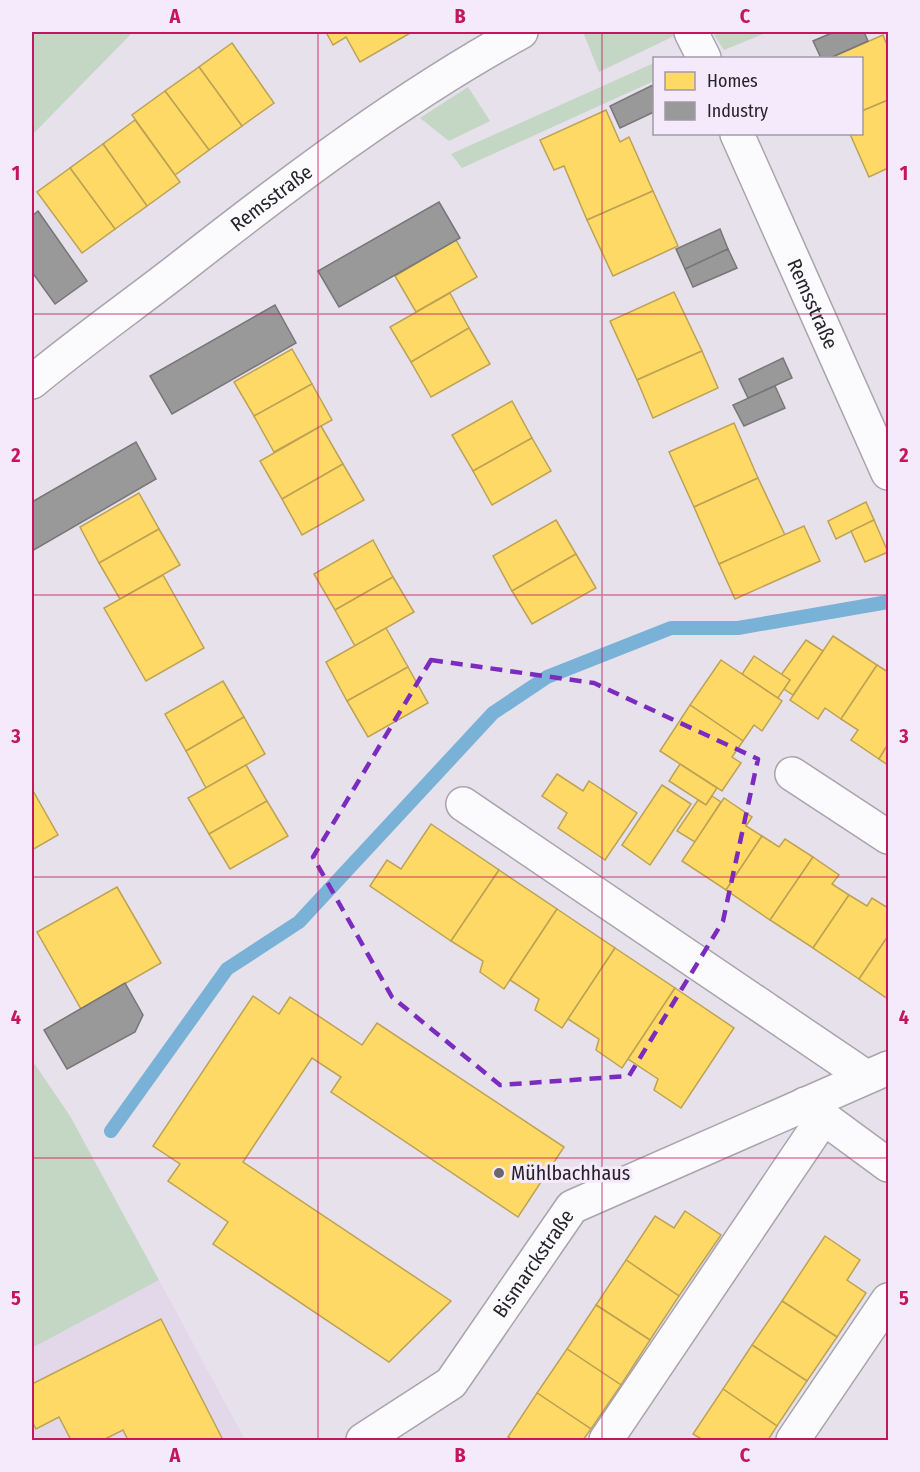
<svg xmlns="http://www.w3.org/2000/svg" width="920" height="1472" font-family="'Fira Sans Condensed',sans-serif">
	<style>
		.built { fill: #e2d8ea }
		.green { fill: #c3d7c4 }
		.homes { fill: #ffd966; stroke: #bea254; stroke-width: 1.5 }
		.industry { fill: #999; stroke: #777678; stroke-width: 1.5 }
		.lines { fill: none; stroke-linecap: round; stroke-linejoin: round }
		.stream { stroke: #7ab1d7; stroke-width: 14 }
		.street-casing { stroke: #a8a4ac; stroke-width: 36 }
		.street { stroke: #fbfafc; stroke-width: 33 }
		.marked { fill: none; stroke: #7b2cbf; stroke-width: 4.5; stroke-dasharray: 12 8; stroke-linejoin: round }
		.grid { fill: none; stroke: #c2185b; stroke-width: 1.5; stroke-opacity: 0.55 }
		.poi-dot { fill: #6a666e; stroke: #f4eafc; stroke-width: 2 }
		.labels { text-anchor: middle; stroke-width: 6; stroke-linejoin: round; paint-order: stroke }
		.street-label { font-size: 20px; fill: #27232a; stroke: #f4eafc }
		.poi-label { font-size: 20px; fill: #27232a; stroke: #f4eafc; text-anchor: start }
		.neatline { fill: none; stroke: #c2185b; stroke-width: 2 }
		.grid-label { font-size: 20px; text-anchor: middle; font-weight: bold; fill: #c2185b }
	</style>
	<rect width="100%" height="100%" fill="#e6e1eb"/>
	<polygon class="built" points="159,1280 245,1440 32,1440 32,1348"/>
	<g class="green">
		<polygon points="32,32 133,32 32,135"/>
		<polygon points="583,32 671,32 674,36 599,72"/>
		<polygon points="723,32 768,32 724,50 714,35"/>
		<polygon points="654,63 654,81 462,168 451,154"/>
		<polygon points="468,87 490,121 449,141 420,118"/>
		<polygon points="32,1060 70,1116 159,1280 32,1348"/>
	</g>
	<g class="homes">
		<polygon points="326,32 412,32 360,62 346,37 333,45"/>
		<polygon points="883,35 888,48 888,100 862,111 862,58 830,58"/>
		<polygon points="232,43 274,103 242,126 199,67"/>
		<polygon points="199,67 242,126 209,150 165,91"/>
		<polygon points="165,91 209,150 175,175 132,115"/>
		<polygon points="888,100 888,168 869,177 850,134 862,134 862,111"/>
		<polygon points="606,110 620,142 629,137 653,191 587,220 564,166 554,170 540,140"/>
		<polygon points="135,120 180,182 147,206 103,144"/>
		<polygon points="103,144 147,206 115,229 70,168"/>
		<polygon points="70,168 115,229 82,253 37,192"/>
		<polygon points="653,191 678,246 613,276 587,220"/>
		<polygon points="456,240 477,277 416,312 395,276"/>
		<polygon points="674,292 702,351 637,380 610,321"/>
		<polygon points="450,293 469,328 411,362 390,327"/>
		<polygon points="469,328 490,364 431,397 411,362"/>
		<polygon points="292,349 312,384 254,416 234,382"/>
		<polygon points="702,351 718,388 653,418 637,380"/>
		<polygon points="312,384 332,420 274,452 254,416"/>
		<polygon points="512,401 532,438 473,471 452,435"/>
		<polygon points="734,423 758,478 694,507 669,452"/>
		<polygon points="321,426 343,464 282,499 260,461"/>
		<polygon points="532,438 551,471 492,505 473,471"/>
		<polygon points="343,464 364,500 302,535 282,499"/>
		<polygon points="758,478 785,535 719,564 694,507"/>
		<polygon points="139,493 159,529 99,563 80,527"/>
		<polygon points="866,502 874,520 836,539 828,521"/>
		<polygon points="556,520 576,554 512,591 493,556"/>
		<polygon points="874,520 888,552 865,562 851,531"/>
		<polygon points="804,526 820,561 735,599 719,564"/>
		<polygon points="159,529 180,565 120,599 99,563"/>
		<polygon points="373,540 393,577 335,610 314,574"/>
		<polygon points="576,554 596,588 532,624 512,591"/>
		<polygon points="163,575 204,648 146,681 104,608"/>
		<polygon points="393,577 414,612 355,646 335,610"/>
		<polygon points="386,628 408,667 347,701 326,662"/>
		<polygon points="833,636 877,665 841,719 825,708 818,719 790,700"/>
		<polygon points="806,640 823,651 793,695 784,689 790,680 781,675"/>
		<polygon points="754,656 790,680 778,698 742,674"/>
		<polygon points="721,660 782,701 762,731 754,725 743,741 690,705"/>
		<polygon points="877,665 888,672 888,744 879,759 851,740 858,730 841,719"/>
		<polygon points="408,667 428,703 368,737 347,701"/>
		<polygon points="223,681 244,717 186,751 165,714"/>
		<polygon points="690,705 743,741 732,757 741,763 722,791 660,751"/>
		<polygon points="244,717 265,754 206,788 186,751"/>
		<polygon points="888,744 888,765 879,759"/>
		<polygon points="680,764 717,788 706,805 669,781"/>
		<polygon points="246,765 267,801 209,834 188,798"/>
		<polygon points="557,774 583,791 589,781 637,813 605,860 558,828 567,813 542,796"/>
		<polygon points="662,785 691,804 650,865 622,845"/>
		<polygon points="32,789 58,835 32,850"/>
		<polygon points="712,796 721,802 695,842 677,831 698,800 706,805"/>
		<polygon points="724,798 752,817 746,826 762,836 726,890 682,861"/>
		<polygon points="267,801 288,836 230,869 209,834"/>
		<polygon points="431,824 499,870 451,941 370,886 387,860 401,869"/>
		<polygon points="762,836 779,847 785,839 813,857 770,920 726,890"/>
		<polygon points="813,857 839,875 832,884 849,895 813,948 770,920"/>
		<polygon points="499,870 557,909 504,989 480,972 483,961 451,941"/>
		<polygon points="117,887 161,963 81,1009 37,932"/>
		<polygon points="849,895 867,906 872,898 888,908 888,936 859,979 813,948"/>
		<polygon points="557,909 615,948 562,1028 535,1010 539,999 510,980"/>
		<polygon points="888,936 888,999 859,979"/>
		<polygon points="615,948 675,988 622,1068 596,1050 599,1039 568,1019"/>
		<polygon points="675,988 734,1028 681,1108 654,1090 658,1079 628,1059"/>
		<polygon points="253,996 279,1014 290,997 362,1045 377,1023 564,1147 518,1217 331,1092 341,1077 312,1058 243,1162 451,1301 389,1362 213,1244 228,1222 168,1181 180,1164 153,1146"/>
		<polygon points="685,1211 721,1235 679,1296 626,1260 655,1216 674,1228"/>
		<polygon points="825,1236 860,1260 847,1280 866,1293 837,1337 782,1301"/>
		<polygon points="626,1260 679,1296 650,1340 596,1305"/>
		<polygon points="782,1301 837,1337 807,1381 752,1345"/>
		<polygon points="596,1305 650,1340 621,1385 567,1349"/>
		<polygon points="161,1319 223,1440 128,1440 123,1430 103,1440 71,1440 59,1417 36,1429 32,1421 32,1384"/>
		<polygon points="752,1345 807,1381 777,1426 723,1389"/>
		<polygon points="567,1349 621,1385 591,1429 537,1393"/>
		<polygon points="723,1389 777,1426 768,1440 703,1440 693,1434"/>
		<polygon points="537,1393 591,1429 583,1440 513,1440 508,1437"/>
	</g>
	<g class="industry">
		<polygon points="834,32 864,32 868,41 830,58 821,58 813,41"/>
		<polygon points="653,85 654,112 620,128 610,106"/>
		<polygon points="439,202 460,238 339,307 318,271"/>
		<polygon points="38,211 87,281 55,304 32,272 32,216"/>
		<polygon points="720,229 728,249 685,269 676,249"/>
		<polygon points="728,249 737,268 693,287 685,269"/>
		<polygon points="275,305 296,343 172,414 150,376"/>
		<polygon points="783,358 792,378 748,398 739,379"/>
		<polygon points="775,386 785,408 744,426 733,405"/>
		<polygon points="136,442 156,479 32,551 32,502"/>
		<polygon points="125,983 143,1015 135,1032 67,1069 44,1030"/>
	</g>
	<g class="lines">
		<polyline class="stream" points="111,1131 227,969 299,922 493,713 547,677 671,628 738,628 888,602"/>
		<defs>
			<g id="street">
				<polyline points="691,32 704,58"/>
				<path id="s1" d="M737,134L888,473"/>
				<path id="s2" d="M32,382C79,343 130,307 179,269C286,185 402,97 521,32"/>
				<polyline points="792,774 888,837"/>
				<polyline points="463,804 866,1077"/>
				<polyline points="805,1104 888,1165"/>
				<path id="s3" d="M363,1440L451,1383L572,1207L888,1068"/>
				<polyline points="606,1440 824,1117"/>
				<polyline points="793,1440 888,1300"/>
			</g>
		</defs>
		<use href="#street" class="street-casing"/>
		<use href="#street" class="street"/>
	</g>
	<path class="marked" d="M431,660L594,683L758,759L723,921L629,1076L500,1085L392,997L313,857Z"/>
	<path class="grid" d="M318,32V1440M602,32V1440M32,314H888M32,595H888M32,877H888M32,1158H888"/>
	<circle class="poi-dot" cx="499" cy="1173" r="6"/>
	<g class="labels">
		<g class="street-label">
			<text dy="7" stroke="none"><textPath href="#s2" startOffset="302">Remsstraße</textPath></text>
			<text dy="7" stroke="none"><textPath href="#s1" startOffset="186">Remsstraße</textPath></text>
			<text dy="7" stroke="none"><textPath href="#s3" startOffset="250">Bismarckstraße</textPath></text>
		</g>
		<g class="poi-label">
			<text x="511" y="1180">Mühlbachhaus</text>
		</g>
	</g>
	<rect width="920" height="1472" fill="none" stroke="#f4eafc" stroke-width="66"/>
	<rect x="653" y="57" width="210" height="78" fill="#f4eafc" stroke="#a29aa8" stroke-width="1.5"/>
	<rect x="665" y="72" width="30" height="18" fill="#ffd966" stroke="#a29aa8" stroke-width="1.5"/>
	<text x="707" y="87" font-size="18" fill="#27232a">Homes</text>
	<rect x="665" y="102" width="30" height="18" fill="#999999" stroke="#a29aa8" stroke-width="1.5"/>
	<text x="707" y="117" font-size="18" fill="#27232a">Industry</text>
	<rect x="33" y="33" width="854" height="1406" class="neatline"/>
	<g class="grid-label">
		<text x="175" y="23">A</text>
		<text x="460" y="23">B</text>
		<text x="745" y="23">C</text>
		<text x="16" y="180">1</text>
		<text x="904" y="180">1</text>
		<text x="16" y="462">2</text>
		<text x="904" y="462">2</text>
		<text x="16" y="743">3</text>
		<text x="904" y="743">3</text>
		<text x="16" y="1024">4</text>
		<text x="904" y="1024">4</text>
		<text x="16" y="1305">5</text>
		<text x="904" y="1305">5</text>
		<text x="175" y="1462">A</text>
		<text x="460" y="1462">B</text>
		<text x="745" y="1462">C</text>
	</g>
</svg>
